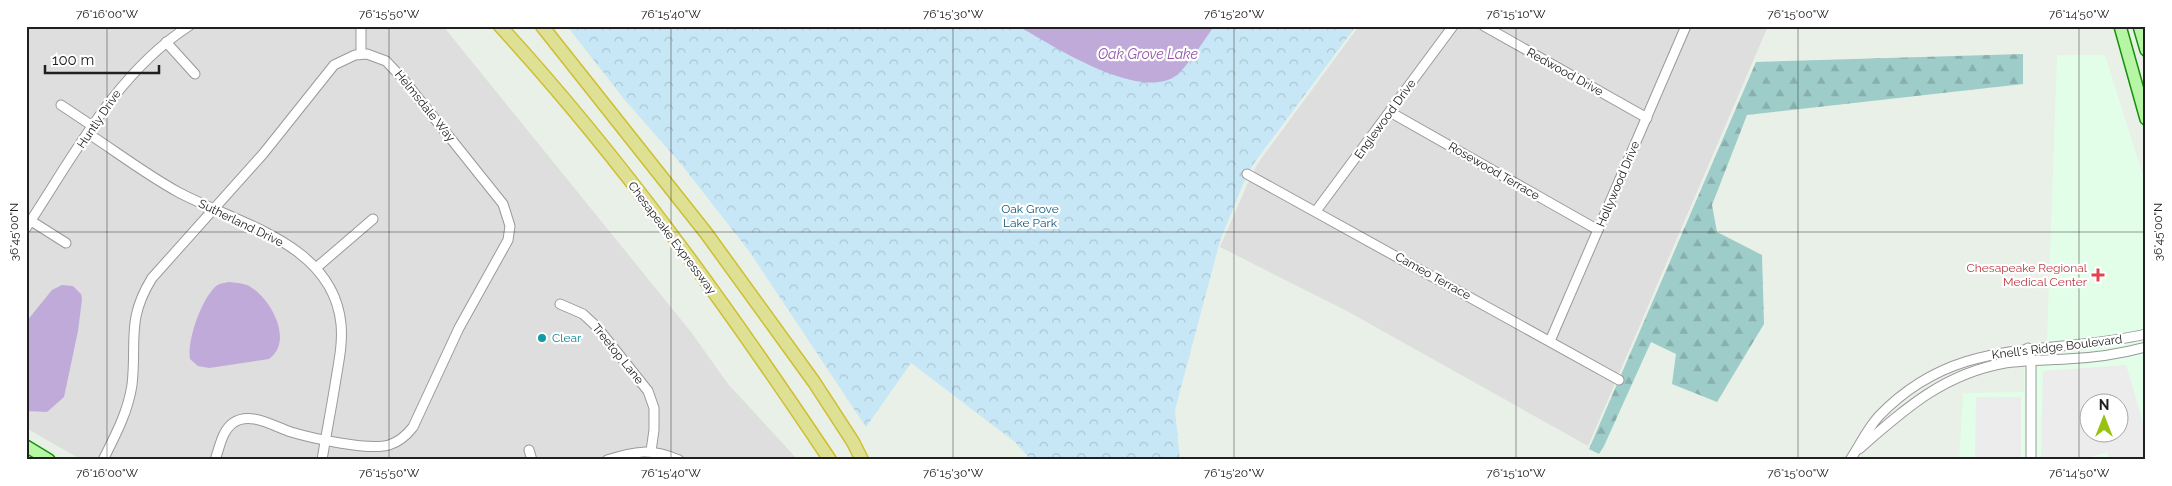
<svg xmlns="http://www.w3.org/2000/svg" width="2172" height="486" font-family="Raleway,sans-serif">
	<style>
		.residential { fill: #dddedd }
		.education { fill: #e2fde8; fill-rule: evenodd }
		.forest { fill: url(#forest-firs) }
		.park { fill: url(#park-crowns) }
		.parking { fill: #ececec; fill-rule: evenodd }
		.water { fill: #c0aada }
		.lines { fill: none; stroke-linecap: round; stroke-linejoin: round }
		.minor-casing { stroke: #9a9a9a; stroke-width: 11 }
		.major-casing { stroke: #18910a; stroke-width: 14 }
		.highway-casing { stroke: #cfbe32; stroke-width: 15 }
		.minor { stroke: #fff; stroke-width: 9 }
		.major { stroke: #b6f6a5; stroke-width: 11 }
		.highway { stroke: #dee194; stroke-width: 12 }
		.ticks { fill: none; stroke: #202020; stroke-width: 1; stroke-opacity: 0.45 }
		.health-dot { fill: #e0444e; stroke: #fff; stroke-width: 2 }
		.culture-dot { fill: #0f9aa8; stroke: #fff; stroke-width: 2 }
		.labels { text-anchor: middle; stroke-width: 4.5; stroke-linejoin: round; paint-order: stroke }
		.street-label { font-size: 12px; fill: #202020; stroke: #fff }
		.park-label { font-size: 12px; fill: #135878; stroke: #fff }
		.health-label { font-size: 12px; fill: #be3a42; stroke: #fff; text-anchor: end }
		.culture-label { font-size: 12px; fill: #0d838f; stroke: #fff; text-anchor: start }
		.water-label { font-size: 14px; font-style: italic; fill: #9252a9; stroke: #fff }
		.neatline { fill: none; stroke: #202020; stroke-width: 2 }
		.ticks-label { font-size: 12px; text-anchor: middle; fill: #202020 }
	</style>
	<defs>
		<pattern id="forest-firs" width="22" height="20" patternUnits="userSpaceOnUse" patternTransform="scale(1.25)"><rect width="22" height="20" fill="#9eccc9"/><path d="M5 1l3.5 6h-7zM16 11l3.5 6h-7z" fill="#88afac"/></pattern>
		<pattern id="park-crowns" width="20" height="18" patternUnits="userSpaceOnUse" patternTransform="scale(1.25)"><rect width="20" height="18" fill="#c7e7f6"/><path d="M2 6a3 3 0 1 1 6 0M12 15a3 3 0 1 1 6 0" fill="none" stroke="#abc6d3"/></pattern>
	</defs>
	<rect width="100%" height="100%" fill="#e8f0e7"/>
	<g class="residential">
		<polygon points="26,26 443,26 691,332 728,384 798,460 82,460 26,428"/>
		<polygon points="1359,26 1768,26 1588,446 1347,311 1220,247 1248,183 1258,163"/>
	</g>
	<path class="education" d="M2057,55H2105L2146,185V460H1959L1963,393L2024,392V367L2046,365ZM2090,404H2120V434H2090Z"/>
	<polygon class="forest" points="2023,54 2023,84 1747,115 1712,205 1717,232 1762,255 1764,324 1717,402 1672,384 1676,354 1651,342 1604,446 1599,454 1589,449 1756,62"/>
	<polygon class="park" points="567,26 1356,26 1252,166 1243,184 1220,241 1175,410 1180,460 1031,460 1015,442 911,363 866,427 749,251 681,164 624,99"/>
	<g class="parking">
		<path d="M2126,365L2146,432V460H2109L2107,452L2081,460H2041L2043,371ZM2090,404H2120V434H2090Z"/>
		<polygon points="1976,397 2021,397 2021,460 1975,460"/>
	</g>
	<g class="water">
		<path d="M1018,26H1214C1206,38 1186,68 1177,75C1140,103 1052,45 1018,26Z"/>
		<path d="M229,282C237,283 246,283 252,288C271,300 294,341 269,359L209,368L198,366L190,359C187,340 201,301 215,287C219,283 224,283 229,282Z"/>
		<polygon points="62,285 73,286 81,294 82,299 78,331 64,397 47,412 26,411 26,322 52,290"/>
	</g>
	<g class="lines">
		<defs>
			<g id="minor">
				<polyline points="361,26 361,54"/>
				<polyline points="1484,26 1647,118"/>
				<polyline points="166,42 195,74"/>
				<polyline points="61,105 94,127"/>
				<polyline points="1390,112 1598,230"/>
				<path d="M89,134C118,153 147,175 178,192C238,224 333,243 341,324C343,345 338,365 335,385C331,410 326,435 322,460"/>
				<polyline points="1247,174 1619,380"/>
				<polyline points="1316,211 1453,26"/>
				<polyline points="28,219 66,243"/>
				<path d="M26,228C73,157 116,73 189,26"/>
				<polyline points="316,268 373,219"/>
				<polyline points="560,304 583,314 597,327 648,391 654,408 654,430 651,451"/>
				<polyline points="1550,341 1686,26"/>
				<polyline points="2028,348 2031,361 2031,460"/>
				<path d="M1859,449C1905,409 1943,374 2005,363C2025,360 2046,360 2066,359C2093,358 2120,354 2146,347"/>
				<polyline points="529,450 532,460"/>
				<path d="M103,460C115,436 128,412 132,385C137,341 126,320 152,278L263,154L334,65L355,55L367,54L386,61L403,79L503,204L510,226L508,240L459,328L413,427C406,436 399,442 389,445C369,451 311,438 291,432C273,426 250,411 233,423C222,431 220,446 216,457"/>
				<path d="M607,460C635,451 651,448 679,460"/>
				<path d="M1850,460C1860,445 1867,429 1879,416C1959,333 2047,357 2146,334"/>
			</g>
			<g id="major">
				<polyline points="2120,26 2146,119"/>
				<polyline points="2139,26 2146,50"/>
				<polyline points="26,446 49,460"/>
			</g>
			<g id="highway">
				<path d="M500,26C623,160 729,309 830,460"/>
				<polyline points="542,26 706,233 814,382 853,442 862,460"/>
			</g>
		</defs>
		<use href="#minor" class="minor-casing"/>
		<use href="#major" class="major-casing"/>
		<use href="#highway" class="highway-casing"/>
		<use href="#minor" class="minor"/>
		<use href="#major" class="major"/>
		<use href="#highway" class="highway"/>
	</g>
	<path class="ticks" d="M107,26V460M389,26V460M671,26V460M953,26V460M1234,26V460M1516,26V460M1798,26V460M2079,26V460M26,232H2146"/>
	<path class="health-dot" d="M2095.5 267.5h5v5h5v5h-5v5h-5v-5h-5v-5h5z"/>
	<circle class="culture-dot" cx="542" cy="338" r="5"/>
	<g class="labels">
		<g class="street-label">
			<text transform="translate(1565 72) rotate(29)" y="4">Redwood Drive</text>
			<text transform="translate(425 106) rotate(51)" y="4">Helmsdale Way</text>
			<text transform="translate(99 119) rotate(-56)" y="4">Huntly Drive</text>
			<text transform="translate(1385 119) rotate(-54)" y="4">Englewood Drive</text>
			<text transform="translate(1494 171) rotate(30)" y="4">Rosewood Terrace</text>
			<text transform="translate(1618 184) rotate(-67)" y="4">Hollywood Drive</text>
			<text transform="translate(241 223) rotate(26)" y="4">Sutherland Drive</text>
			<text transform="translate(672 238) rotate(53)" y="4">Chesapeake Expressway</text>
			<text transform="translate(1433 276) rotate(29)" y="4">Cameo Terrace</text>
			<text transform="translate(2057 347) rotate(-7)" y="4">Knell's Ridge Boulevard</text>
			<text transform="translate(618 354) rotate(51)" y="4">Treetop Lane</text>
		</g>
		<g class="park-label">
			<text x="1030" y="213">Oak Grove<tspan x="1030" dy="14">Lake Park</tspan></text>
		</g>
		<g class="health-label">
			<text x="2087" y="272">Chesapeake Regional<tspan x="2087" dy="14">Medical Center</tspan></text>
		</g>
		<g class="culture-label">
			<text x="552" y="342">Clear</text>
		</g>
		<g class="water-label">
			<text x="1148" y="59">Oak Grove Lake</text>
		</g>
	</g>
	<rect width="2172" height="486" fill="none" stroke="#ffffff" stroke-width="55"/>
	<g transform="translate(2104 418)"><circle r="24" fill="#ffffff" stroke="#a6a6a6"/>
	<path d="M0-4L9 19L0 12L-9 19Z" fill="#98c20e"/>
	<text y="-8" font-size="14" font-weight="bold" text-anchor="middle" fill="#202020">N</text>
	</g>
	<path d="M45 65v8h114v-8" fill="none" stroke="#202020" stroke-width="2.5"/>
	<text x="52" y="65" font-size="15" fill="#202020" stroke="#ffffff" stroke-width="4" paint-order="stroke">100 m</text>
	<rect x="28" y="28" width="2116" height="430" class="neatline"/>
	<g class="ticks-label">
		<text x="107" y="18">76°16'00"W</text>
		<text x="389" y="18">76°15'50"W</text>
		<text x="671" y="18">76°15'40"W</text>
		<text x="953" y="18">76°15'30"W</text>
		<text x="1234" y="18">76°15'20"W</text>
		<text x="1516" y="18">76°15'10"W</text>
		<text x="1798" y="18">76°15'00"W</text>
		<text x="2079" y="18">76°14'50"W</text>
		<text transform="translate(14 232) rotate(-90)" y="4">36°45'00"N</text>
		<text transform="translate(2158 232) rotate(-90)" y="4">36°45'00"N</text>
		<text x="107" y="477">76°16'00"W</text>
		<text x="389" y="477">76°15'50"W</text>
		<text x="671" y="477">76°15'40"W</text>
		<text x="953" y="477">76°15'30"W</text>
		<text x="1234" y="477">76°15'20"W</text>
		<text x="1516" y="477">76°15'10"W</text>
		<text x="1798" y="477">76°15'00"W</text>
		<text x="2079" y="477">76°14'50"W</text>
	</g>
</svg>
